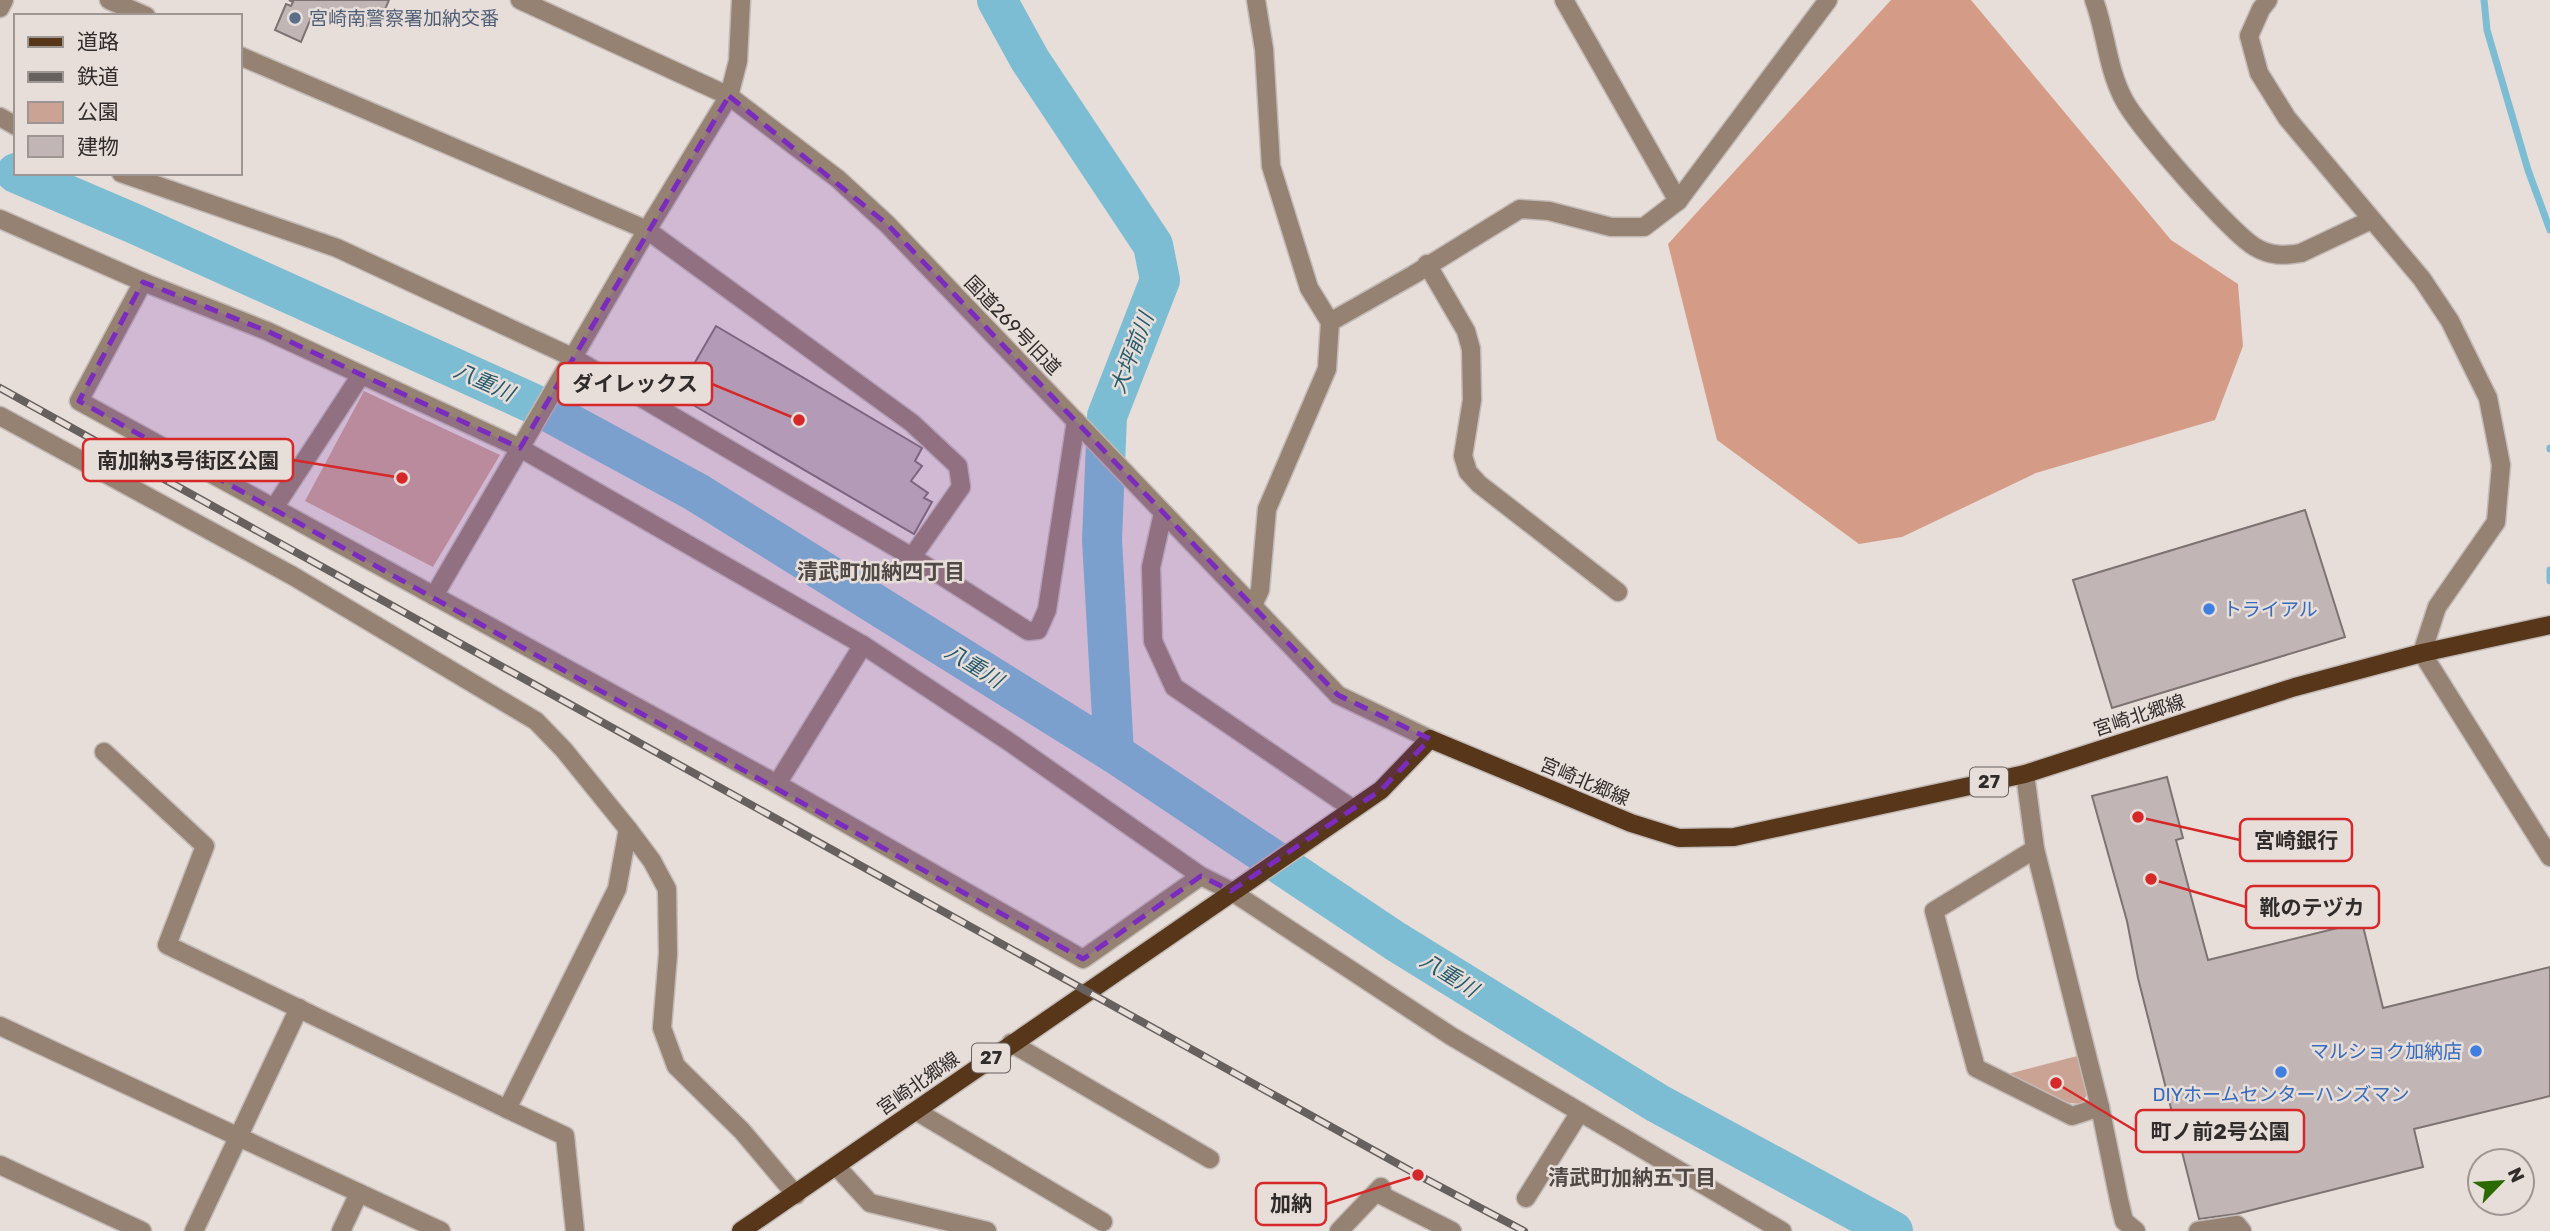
<svg xmlns="http://www.w3.org/2000/svg" width="2550" height="1231" font-family="Rubik,'Noto Sans JP',sans-serif">
	<style>
		.green { fill: #caa394 }
		.forest { fill: #d49c87 }
		.lines { fill: none; stroke-linecap: round; stroke-linejoin: round }
		.stream { stroke: #7cbdd3; stroke-width: 7 }
		.river { stroke: #7cbdd3; stroke-width: 40 }
		.building { fill: #c1b6b5; stroke: #7d7372; stroke-width: 2 }
		.minor-casing { stroke: #c2bab6; stroke-width: 21 }
		.major-casing { stroke: #c2bab6; stroke-width: 21 }
		.minor { stroke: #968272; stroke-width: 18 }
		.major { stroke: #57361a; stroke-width: 18 }
		.rail-casing { stroke: #66605f; stroke-width: 8 }
		.rail { stroke: #e7ddd9; stroke-width: 5; stroke-dasharray: 16; stroke-linecap: butt }
		.marked { fill: #7b2cbf; fill-opacity: 0.2; stroke: #7b2cbf; stroke-width: 5; stroke-dasharray: 14 9; stroke-linejoin: round }
		.service-dot { fill: #5c6f8a; stroke: #e7ddd9; stroke-width: 2.5 }
		.shop-dot { fill: #3f7fe0; stroke: #e7ddd9; stroke-width: 2.5 }
		.labels { text-anchor: middle; stroke-width: 5; stroke-linejoin: round; paint-order: stroke }
		.shield { fill: #e7ddd9; stroke: #67615f; stroke-width: 2 }
		.shield-label { font-size: 18px; font-weight: bold; fill: #302c2b }
		.service-label { font-size: 19px; fill: #4e5e75; stroke: #e7ddd9; text-anchor: start }
		.street-label { font-size: 19px; fill: #302c2b; stroke: #e7ddd9 }
		.shop-label { font-size: 19px; fill: #366cbe; stroke: #e7ddd9; text-anchor: start }
		.water-label { font-size: 21px; font-style: italic; fill: #255b6b; stroke: #e7ddd9 }
		.neighbourhood-label { font-size: 21px; font-weight: bold; fill: #514946; stroke: #e7ddd9 }
		.leader { fill: none; stroke: #d62828; stroke-width: 2.5 }
		.callout-dot { fill: #d62828; stroke: #e7ddd9; stroke-width: 2.5 }
		.callout { fill: #e7ddd9; stroke: #d62828; stroke-width: 2.5 }
		.callout-label { font-size: 21px; text-anchor: middle; font-weight: bold; fill: #302c2b }
	</style>
	<rect width="100%" height="100%" fill="#e7ddd9"/>
	<g class="green">
		<polygon points="364,391 500,455 433,567 305,501"/>
		<polygon points="2081,1055 2089,1092 2081,1104 2059,1102 2008,1074"/>
	</g>
	<polygon class="forest" points="1891,0 1971,0 2171,240 2238,284 2243,346 2215,420 2036,473 1902,537 1859,544 1717,440 1668,244"/>
	<g class="lines">
		<g class="stream">
			<polyline points="2484,0 2487,30 2528,170 2550,230"/>
			<polyline points="2550,448 2550,449"/>
			<polyline points="2550,570 2550,581"/>
		</g>
		<g class="river">
			<polyline points="997,0 1030,60 1153,245 1160,280 1107,416 1102,540 1114,753"/>
			<polyline points="16,173 135,224 534,404 696,492 1114,753 1395,941 1657,1103 1893,1231"/>
		</g>
	</g>
	<g class="building">
		<polygon points="289,0 389,0 378,26 368,26 351,19 348,25 314,11 301,42 275,30 286,4 291,6 293,2"/>
		<polygon points="716,326 922,448 915,461 922,466 911,481 928,493 924,498 932,502 914,534 676,395"/>
		<polygon points="2305,510 2345,637 2112,708 2073,580"/>
		<polygon points="2167,777 2183,838 2176,840 2208,960 2362,922 2383,1008 2550,967 2550,1096 2414,1129 2423,1167 2236,1214 2199,1219 2138,978 2127,921 2092,796"/>
	</g>
	<g class="lines">
		<defs>
			<g id="minor">
				<polyline points="109,0 146,16"/>
				<polyline points="520,0 729,96 838,179 887,224 1338,695 1430,739"/>
				<polyline points="1564,0 1678,201"/>
				<path d="M2094,0C2106,32 2107,67 2123,98C2136,125 2230,232 2255,247C2270,256 2284,256 2301,253L2371,220"/>
				<polyline points="2268,0 2261,9 2249,36 2259,73 2287,118 2422,279 2450,321 2488,398 2501,465 2496,522 2437,607 2422,653 2550,857"/>
				<polyline points="0,8 4,0"/>
				<polyline points="240,56 647,230 912,423 958,466 961,487 912,557"/>
				<polyline points="0,117 16,126"/>
				<polyline points="121,173 337,248 572,357 912,557 1028,631 1038,630 1047,610 1076,421"/>
				<polyline points="0,219 143,282 267,331 520,448 863,645 1008,741 1201,876 1231,891 1451,1036 1782,1231"/>
				<polyline points="1427,264 1466,331 1471,349 1472,400 1463,456 1468,472 1479,484 1618,592"/>
				<polyline points="143,282 79,401 777,784 1083,959 1201,876"/>
				<polyline points="1330,322 1413,275 1520,209 1549,211 1611,227 1644,227 1678,201 1828,0"/>
				<polyline points="0,416 293,576 536,721 564,750 628,829 652,861 667,889 668,954 662,1028 676,1066 742,1131 796,1195"/>
				<polyline points="274,508 361,375"/>
				<polyline points="1163,513 1151,567 1153,641 1174,687 1353,809"/>
				<polyline points="434,596 647,230 729,96 738,61 741,0"/>
				<polyline points="1253,605 1260,590 1267,509 1327,369 1330,322 1309,288 1271,166 1264,49 1256,0"/>
				<polyline points="104,752 205,846 167,945 507,1109 617,889 628,829"/>
				<polyline points="2025,774 2035,849 2100,1107 2119,1200 2124,1221 2136,1231"/>
				<polyline points="777,784 863,645"/>
				<polyline points="2035,849 1934,911 1976,1068 2072,1116 2100,1107"/>
				<polyline points="0,1026 441,1231"/>
				<polyline points="1011,1043 1210,1159"/>
				<polyline points="507,1109 565,1136 575,1231"/>
				<polyline points="916,1111 1103,1222"/>
				<polyline points="0,1165 142,1231"/>
				<polyline points="837,1167 870,1203 987,1231"/>
				<polyline points="1526,1198 1580,1112"/>
				<polyline points="194,1231 299,1008"/>
				<polyline points="341,1231 359,1193"/>
				<polyline points="1339,1231 1381,1187 1383,1196 1452,1231"/>
				<polyline points="2198,1231 2237,1225 2242,1231"/>
			</g>
			<polyline id="major" points="741,1231 1381,790 1430,739 1631,823 1679,838 1734,837 2025,774 2295,687 2422,653 2550,625"/>
		</defs>
		<use href="#minor" class="minor-casing"/>
		<use href="#major" class="major-casing"/>
		<use href="#minor" class="minor"/>
		<use href="#major" class="major"/>
		<defs>
			<polyline id="rail" points="0,388 1418,1175 1524,1231"/>
		</defs>
		<use href="#rail" class="rail-casing"/>
		<use href="#rail" class="rail"/>
	</g>
	<path class="marked" d="M729,96L887,224L1338,695L1430,739L1381,790L1231,891L1201,876L1083,959L79,401L143,282L267,331L520,448Z"/>
	<circle class="service-dot" cx="295" cy="18" r="7"/>
	<g class="shop-dot">
		<circle cx="2209" cy="609" r="7"/>
		<circle cx="2476" cy="1051" r="7"/>
		<circle cx="2281" cy="1072" r="7"/>
	</g>
	<g class="labels">
		<g class="shield">
			<rect x="1970" y="767.5" width="38" height="29" rx="5"/>
			<rect x="972" y="1043.5" width="38" height="29" rx="5"/>
		</g>
		<g class="shield-label">
			<text x="1989" y="788">27</text>
			<text x="991" y="1064">27</text>
		</g>
		<g class="service-label">
			<text x="309" y="25">宮崎南警察署加納交番</text>
		</g>
		<g class="street-label">
			<text transform="translate(1013 325) rotate(46)" y="7">国道269号旧道</text>
			<text transform="translate(2139 715) rotate(-18)" y="7">宮崎北郷線</text>
			<text transform="translate(1585 781) rotate(23)" y="7">宮崎北郷線</text>
			<text transform="translate(918 1083) rotate(-35)" y="7">宮崎北郷線</text>
		</g>
		<g class="shop-label">
			<text x="2223" y="616">トライアル</text>
			<text x="2462" y="1058" text-anchor="end">マルショク加納店</text>
			<text x="2281" y="1101" text-anchor="middle">DIYホームセンターハンズマン</text>
		</g>
		<g class="water-label">
			<text transform="translate(1132 353) rotate(-69)" y="7">大坪前川</text>
			<text transform="translate(484 382) rotate(24)" y="7">八重川</text>
			<text transform="translate(974 666) rotate(32)" y="7">八重川</text>
			<text transform="translate(1449 975) rotate(32)" y="7">八重川</text>
		</g>
		<g class="neighbourhood-label">
			<text x="881" y="579">清武町加納四丁目</text>
			<text x="1632" y="1185">清武町加納五丁目</text>
		</g>
	</g>
	<path class="leader" d="M799 420L712 384M402 478L293 460M2138 817L2240 840M2151 879L2246 907M2056 1083L2136 1131M1418 1175L1326 1204"/>
	<g class="callout-dot">
		<circle cx="799" cy="420" r="7"/>
		<circle cx="402" cy="478" r="7"/>
		<circle cx="2138" cy="817" r="7"/>
		<circle cx="2151" cy="879" r="7"/>
		<circle cx="2056" cy="1083" r="7"/>
		<circle cx="1418" cy="1175" r="7"/>
	</g>
	<g class="callout">
		<rect x="558" y="363" width="154" height="42" rx="7"/>
		<rect x="83" y="439" width="210" height="42" rx="7"/>
		<rect x="2240" y="819" width="112" height="42" rx="7"/>
		<rect x="2246" y="886" width="133" height="42" rx="7"/>
		<rect x="2136" y="1110" width="168" height="42" rx="7"/>
		<rect x="1256" y="1183" width="70" height="42" rx="7"/>
	</g>
	<g class="callout-label">
		<text x="635" y="391">ダイレックス</text>
		<text x="188" y="468">南加納3号街区公園</text>
		<text x="2296" y="848">宮崎銀行</text>
		<text x="2312" y="915">靴のテヅカ</text>
		<text x="2220" y="1139">町ノ前2号公園</text>
		<text x="1291" y="1211">加納</text>
	</g>
	<rect x="14" y="14" width="228" height="161" fill="#e7ddd9" stroke="#9e9693" stroke-width="2"/>
	<rect x="28" y="37" width="35" height="10" fill="#57361a" stroke="#9e9693" stroke-width="2"/>
	<text x="77" y="49" font-size="21" fill="#302c2b">道路</text>
	<rect x="28" y="72" width="35" height="10" fill="#66605f" stroke="#9e9693" stroke-width="2"/>
	<text x="77" y="84" font-size="21" fill="#302c2b">鉄道</text>
	<rect x="28" y="102" width="35" height="21" fill="#caa394" stroke="#9e9693" stroke-width="2"/>
	<text x="77" y="119" font-size="21" fill="#302c2b">公園</text>
	<rect x="28" y="136" width="35" height="21" fill="#c1b6b5" stroke="#9e9693" stroke-width="2"/>
	<text x="77" y="154" font-size="21" fill="#302c2b">建物</text>
	<g transform="translate(2501 1182) rotate(65)"><circle r="33" fill="#e7ddd9" stroke="#9e9693" stroke-width="2"/>
	<path d="M0-5L12 26L0 18L-12 26Z" fill="#2a6a00"/>
	<text y="-10" font-size="19" font-weight="bold" text-anchor="middle" fill="#302c2b">N</text>
	</g>
</svg>
